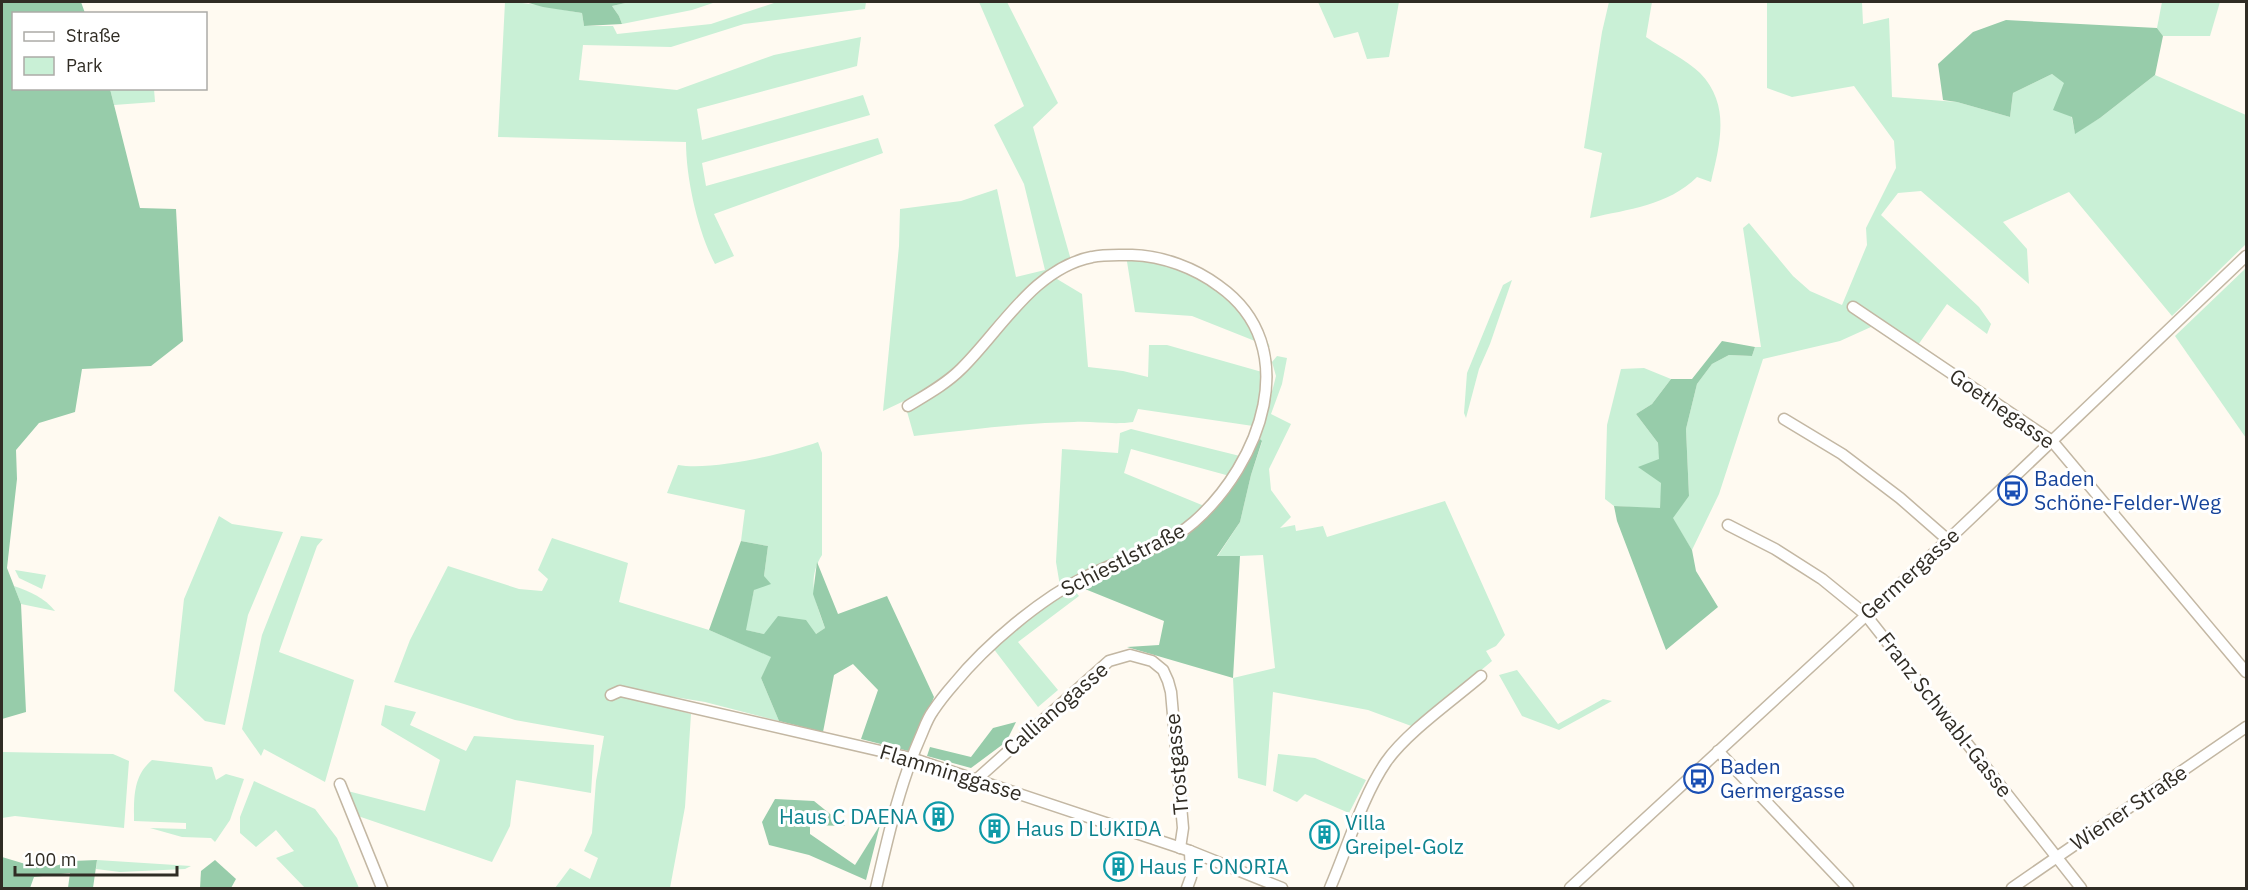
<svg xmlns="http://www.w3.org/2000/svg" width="2248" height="890" font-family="'IBM Plex Sans',sans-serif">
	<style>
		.green { fill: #c9f0d6 }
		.forest { fill: #97ccaa }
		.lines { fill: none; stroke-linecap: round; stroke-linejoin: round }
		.minor-casing { stroke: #c3b7a3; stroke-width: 13 }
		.minor { stroke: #fff; stroke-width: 10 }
		.labels { text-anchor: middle; stroke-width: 6; stroke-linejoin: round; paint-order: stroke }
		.street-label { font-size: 21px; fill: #302c24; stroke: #fff }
		.transit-label { font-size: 21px; fill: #164399; stroke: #fff; text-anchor: start }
		.culture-label { font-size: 21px; fill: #0d838f; stroke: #fff; text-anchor: start }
	</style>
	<rect width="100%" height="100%" fill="#fffaf1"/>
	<g class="green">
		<path d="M505,2C531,2 556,9 582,13L584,26H613L617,34L711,24L777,2H866L865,9L744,24L671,47L583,45L579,80L677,90L774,55L861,37L857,66L697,109L702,140L863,95L870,115L702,163L706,186L878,138L883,153L714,214L734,256L715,264C698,232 686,179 686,142L498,137Z"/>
		<polygon points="630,2 716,2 692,10 622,24 619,16 612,6"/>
		<path d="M979,2H1007L1058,103L1033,127L1071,260L1046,276L1057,279L1082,294L1088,367L1123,371L1148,377L1149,345H1167L1262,372L1261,390L1253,426L1138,409L1133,422C1113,425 1094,421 1074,422C1020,423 967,430 914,436L904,401L883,411L899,246L900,209L961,201L997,189L1016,277L1045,270L1024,184L994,125L1024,106Z"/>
		<polygon points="1318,2 1399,2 1389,57 1367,59 1358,32 1334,38"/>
		<path d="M1609,2H1652L1646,37C1662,48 1687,60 1700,73C1731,105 1720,144 1711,182L1697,177C1667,206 1629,209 1590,218L1602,153L1584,148L1602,32Z"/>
		<polygon points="1767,2 1862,2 1863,24 1889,18 1892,97 1957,102 2010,117 2013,93 2052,74 2064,82 2075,133 2100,118 2155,75 2246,115 2246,244 2172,316 2069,192 2003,222 2027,249 2029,284 1921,191 1898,193 1881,215 1979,307 1991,324 1987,334 1947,304 1918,345 1882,322 1840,341 1763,359 1719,494 1692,550 1672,518 1689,496 1686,429 1697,384 1712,364 1729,355 1752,356 1755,347 1761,347 1743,228 1749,223 1793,276 1810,291 1842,305 1867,245 1866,228 1896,168 1894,141 1854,86 1792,97 1767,88"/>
		<polygon points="2162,2 2220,2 2210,36 2163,36 2157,28"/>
		<polygon points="110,89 154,89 155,102 114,105"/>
		<path d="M1125,249C1176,250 1227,274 1256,317C1262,326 1265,337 1270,347L1192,316L1135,312Z"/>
		<polygon points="2246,268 2246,438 2175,336"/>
		<polygon points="1512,280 1490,344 1479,369 1466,418 1464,413 1467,373 1503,285"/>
		<polygon points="1277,356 1287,358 1282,384 1271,414 1291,424 1269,469 1271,490 1291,517 1280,528 1295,525 1296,531 1323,526 1327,537 1445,501 1505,635 1496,646 1486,651 1492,661 1414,727 1368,710 1273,692 1266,786 1238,778 1233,678 1275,668 1263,555 1217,557 1240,522 1251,475 1262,442 1260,439 1276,376 1272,362"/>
		<polygon points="1644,368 1671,379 1652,404 1636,414 1658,443 1662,483 1660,509 1614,506 1605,499 1607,425 1621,369"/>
		<polygon points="1131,429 1248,458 1237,478 1131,449 1124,473 1214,510 1188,535 1100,575 1080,587 1060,586 1056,562 1062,449 1118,453 1120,433"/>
		<path d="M818,442L822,453V555C806,580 816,603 825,628L816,634H764L745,630L754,590L764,576L768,546L741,541L745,510L667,493L678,465C712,471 785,454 818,442Z"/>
		<polygon points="219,516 232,524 283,532 248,615 225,725 205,721 174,691 184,599"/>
		<polygon points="301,536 323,539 317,546 279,652 354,680 325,782 264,749 261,756 242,729 262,635"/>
		<polygon points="552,538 628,563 619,602 709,630 772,657 761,678 779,721 705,702 650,693 647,702 691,714 685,807 670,888 555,888 570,868 590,879 598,858 584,851 592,833 596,781 604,736 515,720 394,682 410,640 448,566 519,589 542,591 548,579 538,570"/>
		<polygon points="15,570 46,575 42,589 19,578"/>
		<path d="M14,586C29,591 45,598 55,611L21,604Z"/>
		<polygon points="1070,589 1074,590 1079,596 1018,642 1058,690 1038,707 993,648 1031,616"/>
		<polygon points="1517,670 1558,724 1603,699 1612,701 1559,730 1522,716 1499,675"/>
		<polygon points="385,705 416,712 410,725 466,751 474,736 594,745 591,793 516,780 510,826 492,862 358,816 336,788 425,811 440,760 381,725"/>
		<polygon points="2,752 113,754 129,761 124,828 15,816 2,818"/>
		<polygon points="1278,754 1315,758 1366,780 1349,813 1305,794 1297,802 1273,791"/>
		<path d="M152,760L212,767L216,780L226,774L244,779L230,820L215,842L211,838L182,837L150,828L186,829V823L134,821C134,797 133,776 152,760Z"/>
		<polygon points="254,781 315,809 337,838 359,888 305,888 276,858 294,851 276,830 256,847 240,833 240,817"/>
		<polygon points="97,860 191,866 185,869 120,872 96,869"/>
	</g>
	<g class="forest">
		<polygon points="2,2 81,2 85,13 14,14 14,88 110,89 140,208 176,209 183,341 151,366 82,369 75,412 39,423 16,450 17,479 7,568 21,604 26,712 2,719"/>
		<polygon points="525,2 630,2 612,6 619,16 622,24 584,26 582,13 543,7"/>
		<polygon points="2006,20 2157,28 2163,36 2155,75 2100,118 2075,134 2072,117 2053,110 2064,83 2052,74 2013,93 2010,117 1957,102 1943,100 1938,64 1973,32"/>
		<polygon points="1722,341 1755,347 1752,356 1729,355 1712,364 1697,384 1686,429 1689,496 1673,518 1692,550 1696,571 1718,607 1666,650 1617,521 1614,506 1660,508 1661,483 1638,467 1659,459 1658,443 1636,414 1652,404 1671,379 1692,379"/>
		<polygon points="1260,439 1262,441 1251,475 1240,522 1217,556 1240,556 1233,678 1127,647 1159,645 1164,621 1080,587 1100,575 1188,535 1223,500"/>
		<polygon points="741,541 768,546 764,576 771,584 754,590 746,630 764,634 778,616 806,620 816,634 825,628 813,594 817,562 838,614 887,596 934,697 912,752 861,739 878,690 853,664 834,675 823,732 779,721 761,678 771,657 709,630"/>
		<polygon points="1016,722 1006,742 971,768 927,756 930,747 971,757 993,728"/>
		<polygon points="775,799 814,801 845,826 810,825 810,834 855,865 880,825 866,880 809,855 769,845 762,822"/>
		<polygon points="2,857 32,866 55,866 72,861 97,860 93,888 68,888 70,873 34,877 30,888 2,888"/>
		<polygon points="215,860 236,879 231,888 200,888 201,871"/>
	</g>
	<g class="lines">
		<defs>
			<g id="minor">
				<polyline points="1853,307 2052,441 2246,672"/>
				<polyline points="1784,419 1842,454 1900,498 1948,540"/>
				<polyline points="1728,525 1775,549 1822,579 1865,614 2081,888"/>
				<polyline points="611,695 620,691 911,758 1190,851 1282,888"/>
				<polyline points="1718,751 1848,888"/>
				<polyline points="977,779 1109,661 1130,655 1152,661 1163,670 1168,681 1171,692 1183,828 1180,848"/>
				<polyline points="340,784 382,888"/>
				<path d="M876,888C888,837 899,786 920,738C924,729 927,719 933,711C939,702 947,692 954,684C986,645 1040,599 1085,577C1121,559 1163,549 1194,522C1260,464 1305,347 1219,286C1195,268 1163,256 1132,255C1119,255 1105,254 1092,257C1034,268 1000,331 961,369C946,384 926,395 908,406"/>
				<polyline points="1187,888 1191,877 1190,851"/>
				<path d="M1330,888C1347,849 1362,797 1386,762C1406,733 1453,700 1481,676"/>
				<polyline points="1570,888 1948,540 2246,256"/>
				<polyline points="2012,888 2246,727"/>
			</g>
		</defs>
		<use href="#minor" class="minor-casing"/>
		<use href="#minor" class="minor"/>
	</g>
	<defs>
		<symbol id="bus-ring" viewBox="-11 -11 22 22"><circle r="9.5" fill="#fff" stroke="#1a4fb4" stroke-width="1.5"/><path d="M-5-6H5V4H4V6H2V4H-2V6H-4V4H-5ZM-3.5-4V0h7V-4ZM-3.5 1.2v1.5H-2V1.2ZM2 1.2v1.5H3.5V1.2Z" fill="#1a4fb4"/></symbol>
		<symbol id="building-ring" viewBox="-11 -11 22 22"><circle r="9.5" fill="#fff" stroke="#0f9aa8" stroke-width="1.5"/><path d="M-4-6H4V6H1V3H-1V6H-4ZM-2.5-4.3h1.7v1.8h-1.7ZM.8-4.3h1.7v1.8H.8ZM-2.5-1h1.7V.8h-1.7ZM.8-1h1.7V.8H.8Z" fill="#0f9aa8"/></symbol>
	</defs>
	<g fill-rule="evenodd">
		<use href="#bus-ring" x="1996" y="474" width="33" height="33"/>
		<use href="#bus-ring" x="1682" y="762" width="33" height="33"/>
		<use href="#building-ring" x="922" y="800" width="33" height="33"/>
		<use href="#building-ring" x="978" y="812" width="33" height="33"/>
		<use href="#building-ring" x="1308" y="818" width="33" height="33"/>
		<use href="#building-ring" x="1102" y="850" width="33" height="33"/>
	</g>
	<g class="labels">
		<g class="street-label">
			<text transform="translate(2002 409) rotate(35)" y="7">Goethegasse</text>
			<text transform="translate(1123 560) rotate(-27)" y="7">Schiestlstraße</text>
			<text transform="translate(1910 574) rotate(-42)" y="7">Germergasse</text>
			<text transform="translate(1056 709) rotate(-41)" y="7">Callianogasse</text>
			<text transform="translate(1945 715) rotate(52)" y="7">Franz Schwabl-Gasse</text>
			<text transform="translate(1177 764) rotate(-95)" y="7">Trostgasse</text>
			<text transform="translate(951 773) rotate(17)" y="7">Flamminggasse</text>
			<text transform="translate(2129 808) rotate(-34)" y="7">Wiener Straße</text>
		</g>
		<g class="transit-label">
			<text x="2034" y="486">Baden<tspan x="2034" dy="24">Schöne-Felder-Weg</tspan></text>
			<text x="1720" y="774">Baden<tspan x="1720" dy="24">Germergasse</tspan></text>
		</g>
		<g class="culture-label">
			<text x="918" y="824" text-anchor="end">Haus C DAENA</text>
			<text x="1345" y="830">Villa<tspan x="1345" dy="24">Greipel-Golz</tspan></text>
			<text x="1016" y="836">Haus D LUKIDA</text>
			<text x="1139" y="874">Haus F ONORIA</text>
		</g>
	</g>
	<rect width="2248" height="890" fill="none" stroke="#302c24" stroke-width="6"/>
	<rect x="12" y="12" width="195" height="78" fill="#ffffff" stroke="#acaba7" stroke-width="1.5"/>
	<rect x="24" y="32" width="30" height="9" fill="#ffffff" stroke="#acaba7" stroke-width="1.5"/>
	<text x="66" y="42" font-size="18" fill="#302c24">Straße</text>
	<rect x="24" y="57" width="30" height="18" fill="#c9f0d6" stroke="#acaba7" stroke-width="1.5"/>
	<text x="66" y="72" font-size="18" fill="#302c24">Park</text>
	<path d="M15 866v9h162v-9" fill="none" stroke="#302c24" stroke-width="3"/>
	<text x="24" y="866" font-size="18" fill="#302c24" stroke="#ffffff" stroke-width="4.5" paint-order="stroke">100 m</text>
</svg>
